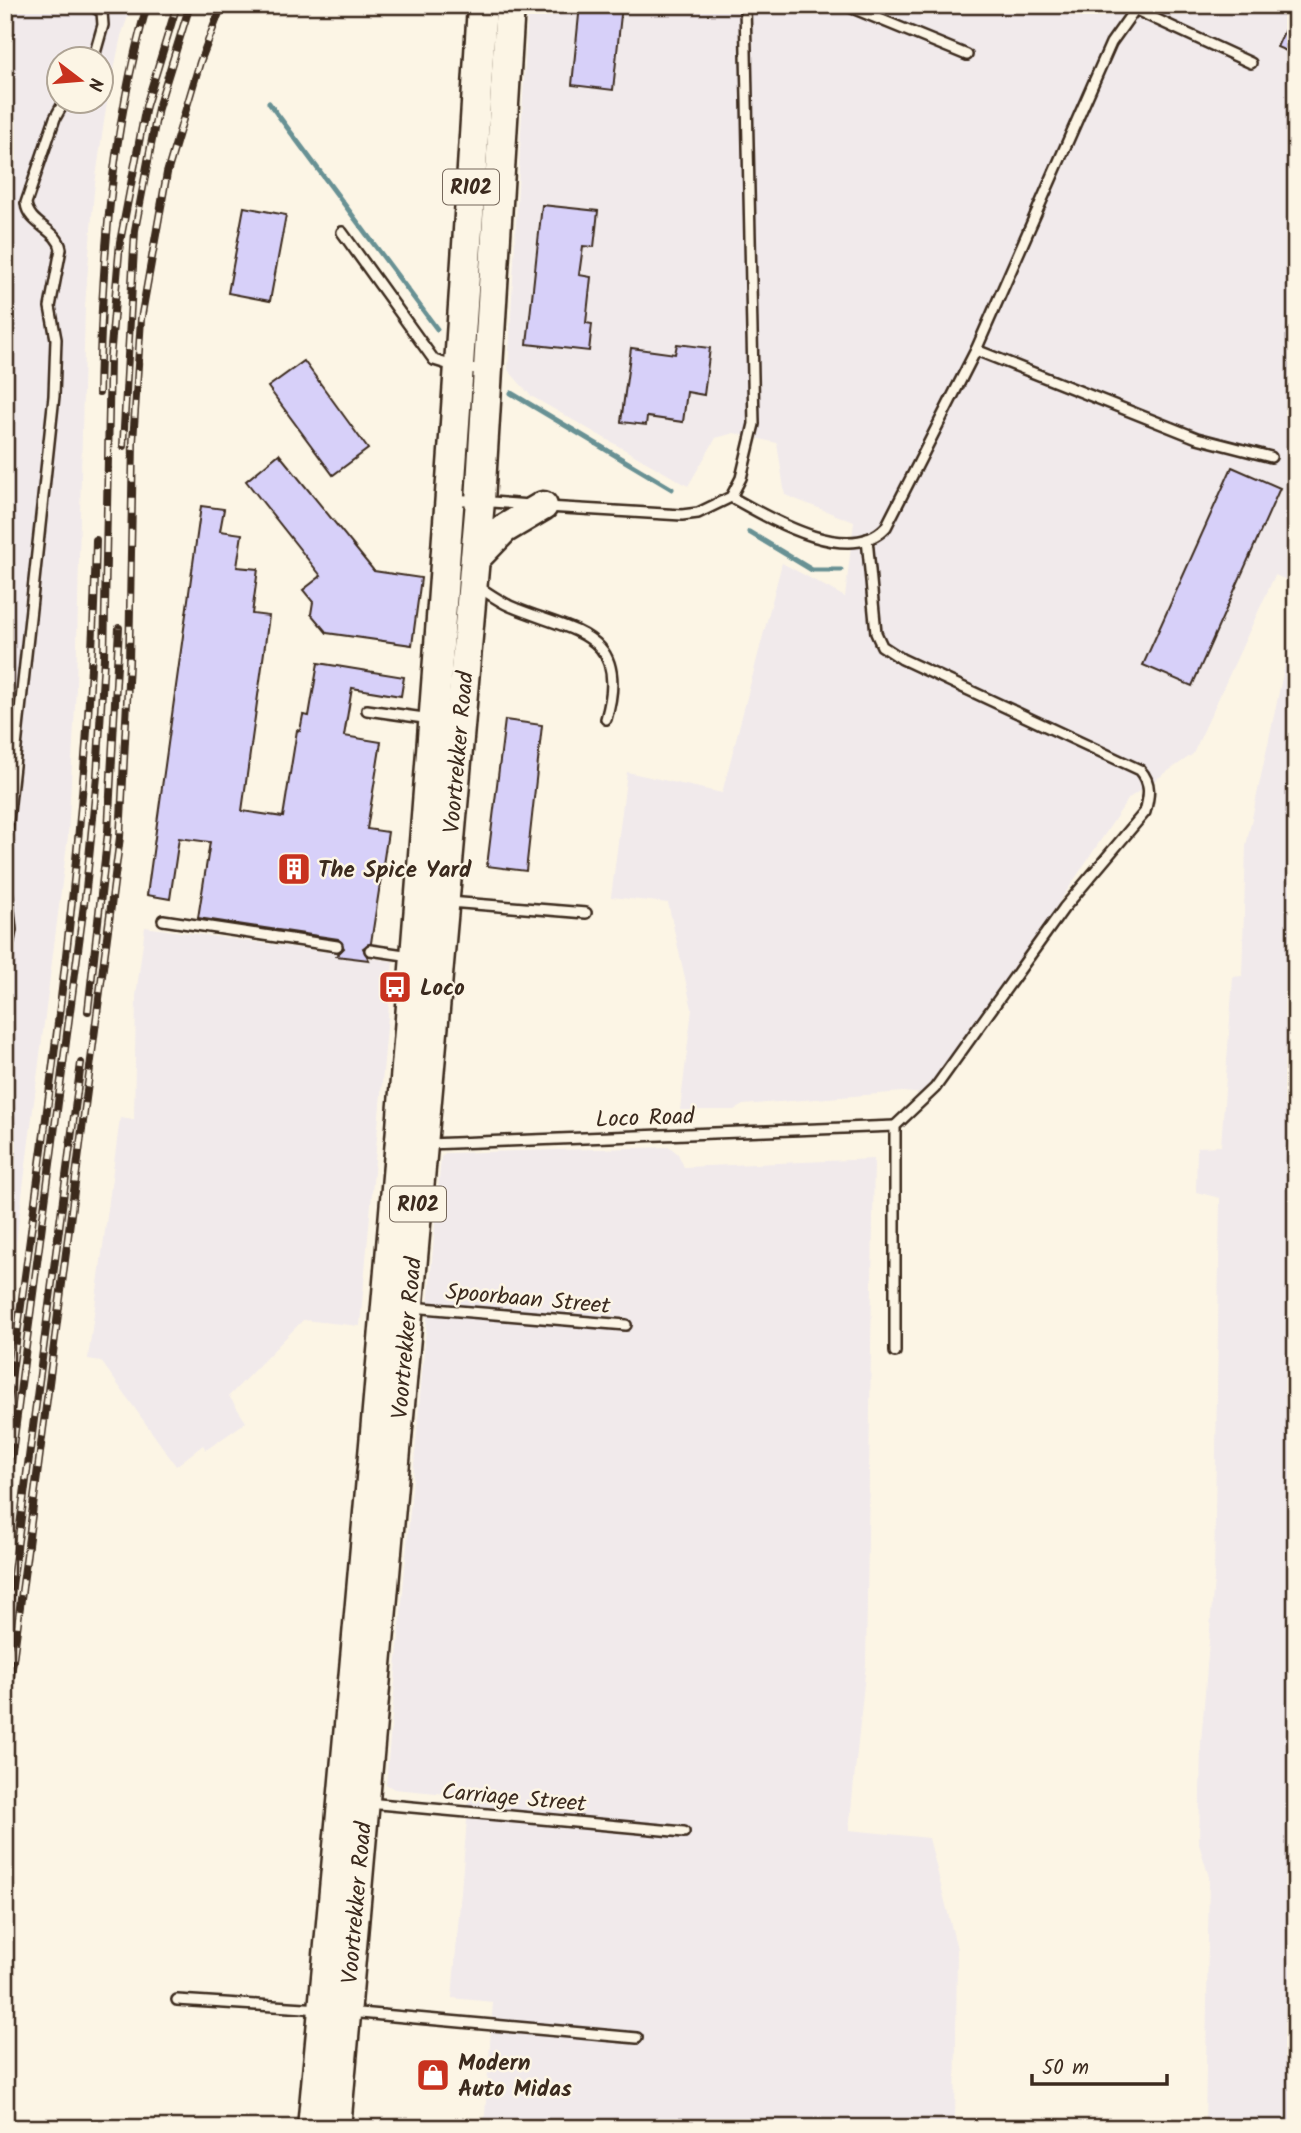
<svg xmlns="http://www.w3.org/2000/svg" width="1301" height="2133" font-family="Kalam,sans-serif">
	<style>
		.built { fill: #f1eaeb; fill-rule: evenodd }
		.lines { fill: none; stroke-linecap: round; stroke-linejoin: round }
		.stream { stroke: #689194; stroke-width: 5 }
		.building { fill: #d7d0f9; stroke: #3b2a1e; stroke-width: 2 }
		.service-casing { stroke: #3b2a1e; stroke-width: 14 }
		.primary-casing { stroke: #3b2a1e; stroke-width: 33 }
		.service { stroke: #fcf5e5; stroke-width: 9 }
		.primary { stroke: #fcf5e5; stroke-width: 28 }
		.rail-casing { stroke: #3b2a1e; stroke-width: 8 }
		.rail { stroke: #fcf5e5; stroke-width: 5; stroke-dasharray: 16; stroke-linecap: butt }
		.labels { text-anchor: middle; stroke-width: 5; stroke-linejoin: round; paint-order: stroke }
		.shield { fill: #fcf5e5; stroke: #75675a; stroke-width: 2 }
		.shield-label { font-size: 21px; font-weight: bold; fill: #3b2a1e }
		.street-label { font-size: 23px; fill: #3b2a1e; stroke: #fcf5e5 }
		.poi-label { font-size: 23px; font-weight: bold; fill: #3b2a1e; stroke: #fcf5e5; text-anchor: start }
	</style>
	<rect width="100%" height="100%" fill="#fcf5e5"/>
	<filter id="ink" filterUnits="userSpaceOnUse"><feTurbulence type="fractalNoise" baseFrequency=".0143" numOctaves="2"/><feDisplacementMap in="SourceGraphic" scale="14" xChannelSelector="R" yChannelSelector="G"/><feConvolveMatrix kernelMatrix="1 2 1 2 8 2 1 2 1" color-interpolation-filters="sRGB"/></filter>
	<g filter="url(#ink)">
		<g class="built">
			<path d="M5,5H132L121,36L106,108L94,191L85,306L76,688L68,836L5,1329ZM60,60H102V102H60Z"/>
			<polygon points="528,5 1296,5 1296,584 1275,575 1193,754 1129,798 965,1043 923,1094 903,1092 743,1105 734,1110 680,1110 692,1009 668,903 611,897 627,772 722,793 782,563 845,597 854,522 785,495 777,443 734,433 716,438 688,486 531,396 508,370"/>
			<polygon points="1296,613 1296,2128 1205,2128 1209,1877 1199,1844 1201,1743 1214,1578 1220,1198 1196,1192 1197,1147 1221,1146 1233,977 1242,976 1246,846"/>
			<polygon points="145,927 393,961 360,1326 303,1320 229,1396 246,1422 206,1450 203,1445 176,1466 101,1361 88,1359 120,1118 134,1120 136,996"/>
			<polygon points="670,1147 678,1154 684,1167 874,1159 866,1664 849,1830 929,1838 957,1949 955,2128 484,2128 493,2002 452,1998 469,1796 394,1789 386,1784 441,1157 445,1153"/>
		</g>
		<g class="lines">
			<g class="stream">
				<polyline points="269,103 437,329"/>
				<polyline points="511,393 672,489"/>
				<polyline points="749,532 812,570 841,570"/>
			</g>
		</g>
		<g class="building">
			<polygon points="580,5 622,5 613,90 572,85"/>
			<polygon points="1296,5 1296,55 1277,47"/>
			<polygon points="542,205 598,211 594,247 583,246 579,275 591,277 586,323 592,324 589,351 527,344"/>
			<polygon points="244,207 286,215 270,301 228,293"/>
			<polygon points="677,344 710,348 704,395 687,392 683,422 647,417 646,425 621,422 631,348 675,354"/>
			<polygon points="304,361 368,449 333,475 268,387"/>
			<polygon points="279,454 374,571 421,578 412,645 327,633 311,614 313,602 303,590 321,576 246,481"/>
			<polygon points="1232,467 1280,488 1192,686 1143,665"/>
			<polygon points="201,506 224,509 220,531 242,534 237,567 258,569 252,614 269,616 242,811 283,817 297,730 300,731 303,715 309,716 318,663 404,677 401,696 352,688 344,736 381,742 367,829 388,832 371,943 363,948 369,960 336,956 344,948 338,939 198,918 210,842 179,838 170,899 147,895"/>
			<polygon points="505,720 542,725 526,871 487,866"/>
		</g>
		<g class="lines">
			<defs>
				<g id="service">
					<polyline points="91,5 102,12 103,25 93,60"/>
					<polyline points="845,5 967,55"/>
					<polyline points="5,6 6,5"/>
					<polyline points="1136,10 1251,63"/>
					<polyline points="342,232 434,360 460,368 485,369"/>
					<polyline points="976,350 1197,438 1271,457"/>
					<path d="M731,497C767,517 849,567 886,527L976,350L1111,43L1138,5"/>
					<polyline points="453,499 530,505"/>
					<polyline points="547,507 682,515 698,513 731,497 741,478 754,424 745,5"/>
					<path d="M867,539L876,633L882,646L902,659L1140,770C1152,783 1149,797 1145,812L1064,908L935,1088L895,1126V1352"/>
					<path d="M477,586C488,593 499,601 510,606C570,632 632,630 606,719"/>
					<polyline points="367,710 431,719"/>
					<path d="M5,849L54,396L56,339L50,307L61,249C58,229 28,225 26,203L55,118L64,102"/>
					<polyline points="5,872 11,930 5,961"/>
					<polyline points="449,902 586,913"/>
					<polyline points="163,920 337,946"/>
					<polyline points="370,950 411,956"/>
					<polyline points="428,1144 895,1126"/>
					<polyline points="411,1307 626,1325"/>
					<polyline points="368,1803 684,1832"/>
					<polyline points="177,2000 321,2009"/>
					<polyline points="349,2012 637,2038"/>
				</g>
				<g id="primary">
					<polyline points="475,559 504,529 543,506"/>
					<path d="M312,2128C378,1421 440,714 482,5"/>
					<path id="s1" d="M336,2128L480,501L510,5"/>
				</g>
			</defs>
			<use href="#service" class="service-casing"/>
			<use href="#primary" class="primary-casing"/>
			<use href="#service" class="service"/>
			<use href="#primary" class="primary"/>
			<defs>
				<g id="rail">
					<path d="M99,393C102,261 111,133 147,5"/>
					<polyline points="123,446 135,230 158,108 190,5"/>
					<polyline points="88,1011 108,832 119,628"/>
					<path d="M5,1424C44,1130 90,837 96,540"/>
					<polyline points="5,1507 86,889 97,776 104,658 110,359 120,242 146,106 177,5"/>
					<polyline points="5,1639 81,1063"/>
					<polyline points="5,1722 120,837 129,663 133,442 141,319 167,173 200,62 222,5"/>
				</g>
			</defs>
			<use href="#rail" class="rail-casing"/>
			<use href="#rail" class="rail"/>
		</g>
	</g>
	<defs>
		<symbol id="building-square" viewBox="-11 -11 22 22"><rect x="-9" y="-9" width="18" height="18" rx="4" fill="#c8321e" stroke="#fcf5e5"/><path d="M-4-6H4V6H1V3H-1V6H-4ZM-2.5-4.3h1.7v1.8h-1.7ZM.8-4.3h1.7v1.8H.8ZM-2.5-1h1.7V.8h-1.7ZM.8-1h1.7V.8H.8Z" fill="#fff"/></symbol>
		<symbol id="bus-square" viewBox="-11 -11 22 22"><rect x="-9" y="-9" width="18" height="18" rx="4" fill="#c8321e" stroke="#fcf5e5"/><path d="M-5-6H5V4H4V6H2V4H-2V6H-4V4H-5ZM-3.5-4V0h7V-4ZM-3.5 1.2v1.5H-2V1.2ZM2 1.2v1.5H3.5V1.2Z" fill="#fff"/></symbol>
		<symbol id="shop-square" viewBox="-11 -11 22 22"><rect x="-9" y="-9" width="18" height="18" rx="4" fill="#c8321e" stroke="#fcf5e5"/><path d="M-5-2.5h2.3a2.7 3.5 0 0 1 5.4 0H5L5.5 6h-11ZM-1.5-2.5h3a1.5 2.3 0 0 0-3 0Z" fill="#fff"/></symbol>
	</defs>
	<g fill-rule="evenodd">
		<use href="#building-square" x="275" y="850" width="38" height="38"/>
		<use href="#bus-square" x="376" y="968" width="38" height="38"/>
		<use href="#shop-square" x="414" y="2056" width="38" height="38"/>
	</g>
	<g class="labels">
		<g class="shield">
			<rect x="443" y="169.5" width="56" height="35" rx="5"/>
			<rect x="390" y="1186.5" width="56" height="35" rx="5"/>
		</g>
		<g class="shield-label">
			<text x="471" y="194">R102</text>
			<text x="418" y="1211">R102</text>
		</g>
		<g class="street-label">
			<text dy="8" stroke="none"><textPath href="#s1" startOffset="1381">Voortrekker Road</textPath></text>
			<text transform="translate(645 1117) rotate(-2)" y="8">Loco Road</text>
			<text transform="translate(528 1298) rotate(5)" y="8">Spoorbaan Street</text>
			<text dy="8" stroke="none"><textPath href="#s1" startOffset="793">Voortrekker Road</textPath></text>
			<text transform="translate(514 1797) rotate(5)" y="8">Carriage Street</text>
			<text dy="8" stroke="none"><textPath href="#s1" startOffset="226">Voortrekker Road</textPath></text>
		</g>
		<g class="poi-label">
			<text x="318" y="877">The Spice Yard</text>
			<text x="420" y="995">Loco</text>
			<text x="458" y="2070">Modern<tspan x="458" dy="26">Auto Midas</tspan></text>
		</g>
	</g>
	<rect width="1301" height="2133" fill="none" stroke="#fcf5e5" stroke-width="28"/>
	<rect x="14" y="14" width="1273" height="2105" fill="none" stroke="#3b2a1e" stroke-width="2.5" filter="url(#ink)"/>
	<g transform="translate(80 80) rotate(106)"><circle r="33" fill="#fcf5e5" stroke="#afa495" stroke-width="2"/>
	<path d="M0-5L12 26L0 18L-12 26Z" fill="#c8321e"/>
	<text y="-10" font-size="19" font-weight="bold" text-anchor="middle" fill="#3b2a1e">N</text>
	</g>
	<path d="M1032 2074v10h135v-10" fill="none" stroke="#3b2a1e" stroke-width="3.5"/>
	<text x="1042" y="2074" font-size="21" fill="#3b2a1e" stroke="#fcf5e5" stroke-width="5" paint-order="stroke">50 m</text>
</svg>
